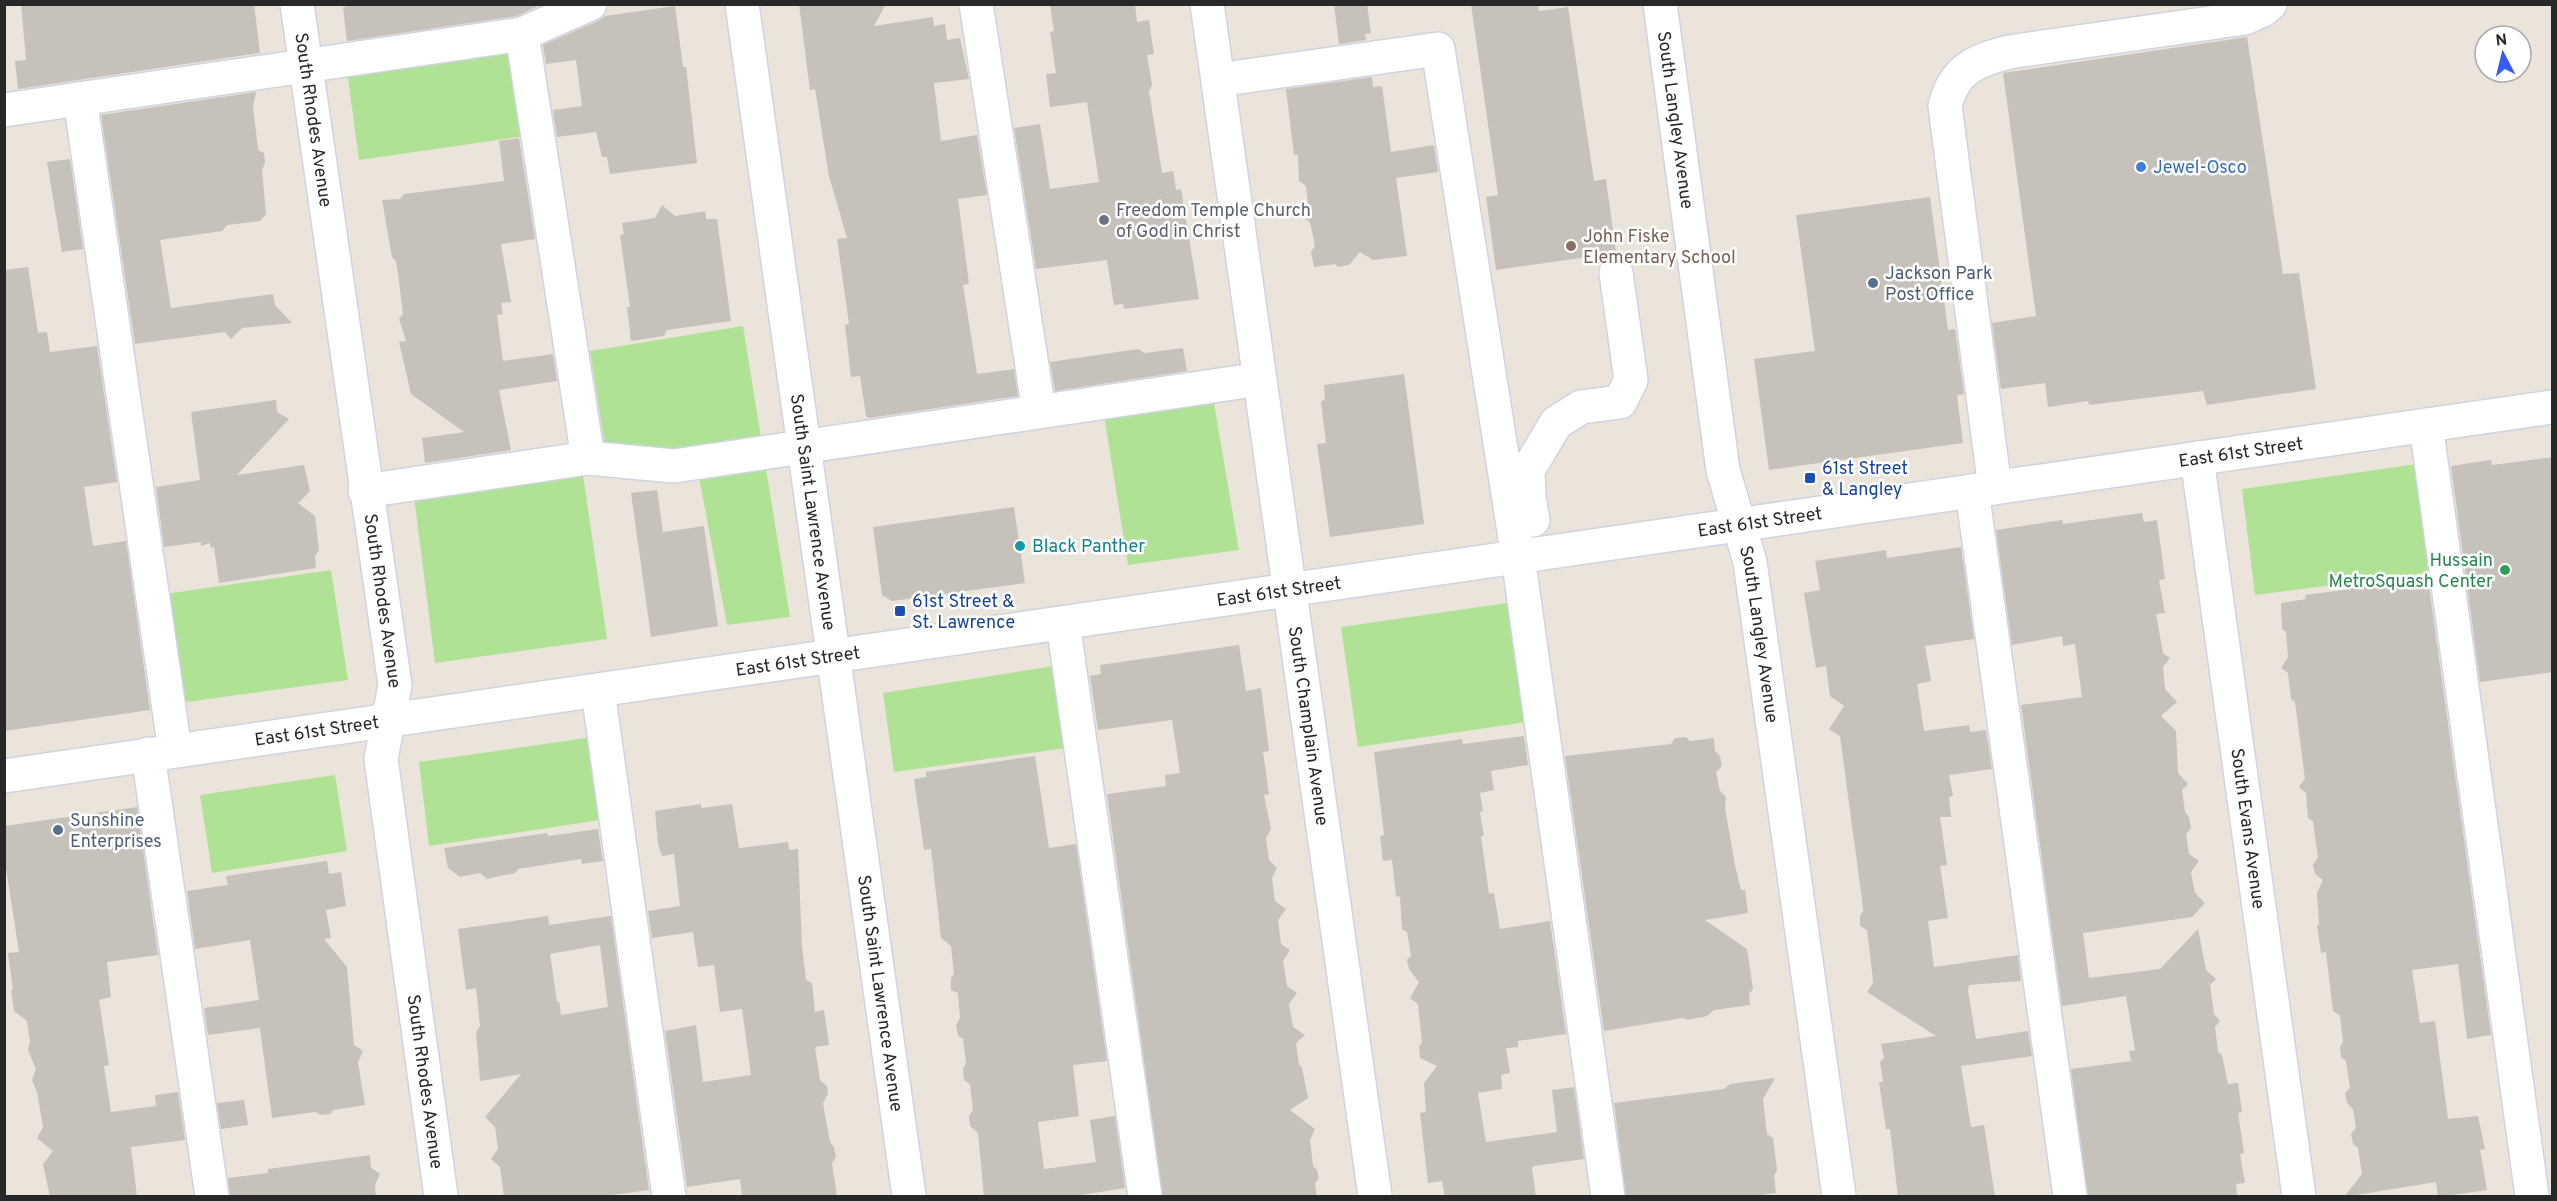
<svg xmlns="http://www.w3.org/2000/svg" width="2557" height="1201" font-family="Overpass,sans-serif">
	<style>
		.green { fill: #b0e296 }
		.building { fill: #c6c1ba; fill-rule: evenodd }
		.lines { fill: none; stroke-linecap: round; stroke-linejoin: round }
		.minor-casing { stroke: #cfd3e2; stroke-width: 36 }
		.minor { stroke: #fff; stroke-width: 33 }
		.shop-dot { fill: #3f7fe0; stroke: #fff; stroke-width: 2 }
		.worship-dot { fill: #6b7280; stroke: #fff; stroke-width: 2 }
		.education-dot { fill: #8d6e63; stroke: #fff; stroke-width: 2 }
		.service-dot { fill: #5c6f8a; stroke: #fff; stroke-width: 2 }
		.transit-dot { fill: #1a4fb4; stroke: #fff; stroke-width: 2 }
		.culture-dot { fill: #0f9aa8; stroke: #fff; stroke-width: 2 }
		.leisure-dot { fill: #2e9e5b; stroke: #fff; stroke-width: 2 }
		.labels { text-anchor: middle; stroke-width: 5; stroke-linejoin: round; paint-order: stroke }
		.street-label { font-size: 18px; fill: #282828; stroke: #fff }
		.shop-label { font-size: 18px; fill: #366cbe; stroke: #fff; text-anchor: start }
		.worship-label { font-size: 18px; fill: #5b616d; stroke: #fff; text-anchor: start }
		.education-label { font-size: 18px; fill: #785e54; stroke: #fff; text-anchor: start }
		.service-label { font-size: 18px; fill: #4e5e75; stroke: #fff; text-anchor: start }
		.transit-label { font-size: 18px; fill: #164399; stroke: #fff; text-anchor: start }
		.culture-label { font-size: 18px; fill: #0d838f; stroke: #fff; text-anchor: start }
		.leisure-label { font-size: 18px; fill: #27864d; stroke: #fff; text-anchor: end }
	</style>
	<rect width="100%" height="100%" fill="#ebe4da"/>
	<g class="green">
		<polygon points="517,40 532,135 359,160 346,64"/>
		<polygon points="743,326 790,617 727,625 694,451 605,446 590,351"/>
		<polygon points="1213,398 1239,550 1128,565 1104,415"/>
		<polygon points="2417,464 2433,572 2255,595 2242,489"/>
		<polygon points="583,475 607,639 435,663 414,496"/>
		<polygon points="331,570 348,680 179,703 165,594"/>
		<polygon points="1514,602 1532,721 1358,747 1341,627"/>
		<polygon points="1060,665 1073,747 894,772 883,693"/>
		<polygon points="593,737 606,819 429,846 419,762"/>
		<polygon points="335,775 347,851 212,873 200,795"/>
	</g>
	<g class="building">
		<polygon points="21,4 254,4 260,53 18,89 15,61 26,60"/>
		<polygon points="360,4 542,4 517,16 347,41 343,7"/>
		<polygon points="799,4 886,4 874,26 933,17 934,26 945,24 947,40 960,38 969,79 934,83 941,141 977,135 987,195 958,199 969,284 963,285 977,374 1014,369 1018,396 869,418 866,416 860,376 851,377 845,325 849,324 837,239 847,238 829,176 815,89 810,90"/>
		<polygon points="1050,4 1135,4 1137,22 1149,20 1154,54 1147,55 1152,85 1149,91 1162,173 1173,171 1176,190 1181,189 1199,299 1124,309 1123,304 1114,305 1107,260 1036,269 1014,128 1040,124 1050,189 1099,182 1087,102 1050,107 1046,74 1056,73 1050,32 1054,31"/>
		<polygon points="1334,4 1367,4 1371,33 1365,34 1366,40 1339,44"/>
		<polygon points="1471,4 1538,4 1539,11 1568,7 1594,181 1606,179 1616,253 1496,270 1486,197 1498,195"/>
		<polygon points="675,6 683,67 686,67 697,163 610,174 607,157 602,157 596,132 557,137 553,110 582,106 576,60 546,64 543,45 598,21 605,16"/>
		<polygon points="2247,37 2283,274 2299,273 2316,389 2207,405 2203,391 2089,405 2088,401 2048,407 2045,383 2001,389 1992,323 2036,316 2003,73"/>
		<polygon points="1372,77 1373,87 1382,86 1391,152 1434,145 1438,172 1396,178 1407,256 1373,260 1360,252 1349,265 1338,267 1335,264 1314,267 1311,252 1315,246 1310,222 1302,216 1308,205 1306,186 1299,181 1298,155 1294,155 1286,89"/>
		<polygon points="256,92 253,106 258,150 264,153 265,163 262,170 266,214 260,221 227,225 222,231 160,240 171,308 273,294 275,305 292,323 242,328 231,339 225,332 135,344 101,115"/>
		<polygon points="519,138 535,239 501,244 511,302 501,303 503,314 497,315 503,361 553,354 557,381 499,390 511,450 425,463 422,438 464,432 411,394 399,342 406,341 399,319 403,314 399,281 396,261 392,257 382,200 400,199 404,194 504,181 499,141"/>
		<polygon points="70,159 83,249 62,252 47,162"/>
		<polygon points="1930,197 1948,330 1955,329 1964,394 1957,395 1963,443 1769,470 1754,359 1815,351 1796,215"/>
		<polygon points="662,205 675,216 705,211 706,219 717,219 731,321 667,330 664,336 631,341 627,307 630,307 620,235 624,234 622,223 655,218"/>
		<polygon points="28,267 38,333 47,332 50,352 97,346 117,482 84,487 93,546 126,541 150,710 4,731 4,270"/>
		<polygon points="1183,348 1187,371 1055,391 1050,362 1138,349 1145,353"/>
		<polygon points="1404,374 1424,524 1330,537 1317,444 1326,443 1321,402 1325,399 1324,385"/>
		<polygon points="276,400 277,412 289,419 237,475 304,465 310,491 298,503 315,516 319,550 315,556 316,568 219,583 214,547 211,548 210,543 201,546 201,542 164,547 156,487 200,480 191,412"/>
		<polygon points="2553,457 2553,672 2480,682 2451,466 2491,460 2492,465"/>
		<polygon points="657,490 663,532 704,526 718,626 651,637 631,493"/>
		<polygon points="1014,507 1025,583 892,601 882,595 873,527"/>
		<polygon points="2142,513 2144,522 2157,520 2165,579 2159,580 2165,613 2156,614 2163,653 2170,658 2163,667 2165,689 2177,702 2161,716 2176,731 2178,773 2188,784 2182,790 2185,812 2189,817 2191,828 2186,834 2189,854 2199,861 2191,872 2195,893 2205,903 2192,917 2083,933 2089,978 2160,969 2198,929 2206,970 2216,979 2210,985 2214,1014 2220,1021 2215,1027 2218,1052 2222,1055 2228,1084 2238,1083 2242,1112 2238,1113 2244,1153 2240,1154 2245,1183 2236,1184 2237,1197 2088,1197 2071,1069 2131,1061 2129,1051 2135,1050 2126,996 2062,1006 2021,705 2082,697 2075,644 2063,646 2062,636 2012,645 1996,530 2062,520 2063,524"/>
		<polygon points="1961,547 1974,639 1925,646 1931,681 1917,684 1924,731 1969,725 1970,732 1986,730 1992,769 1949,775 1953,796 1949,797 1951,817 1940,817 1947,865 1940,866 1948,918 1928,921 1934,967 2018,955 2021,981 1969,985 1968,991 1976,1039 2028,1031 2032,1056 1961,1066 1971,1127 1984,1125 1995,1197 1898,1197 1890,1129 1886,1129 1879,1082 1883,1082 1880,1062 1884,1058 1881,1044 1936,1036 1867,992 1873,983 1872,971 1867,930 1860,926 1860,916 1863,911 1862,900 1840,736 1829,729 1844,706 1830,696 1826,666 1816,668 1804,593 1820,590 1815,561 1886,550 1887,558"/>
		<polygon points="2428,579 2491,1035 2467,1039 2458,964 2412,970 2420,1023 2435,1021 2448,1119 2478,1116 2485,1149 2480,1150 2487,1190 2438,1197 2436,1182 2344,1197 2362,1174 2358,1148 2353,1144 2351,1134 2356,1128 2353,1109 2347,1103 2345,1093 2350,1088 2346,1061 2341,1057 2340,1047 2343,1042 2340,1016 2333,1011 2326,952 2321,953 2317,925 2319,925 2317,893 2323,880 2315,874 2313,865 2318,858 2313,821 2308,818 2306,793 2299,787 2305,779 2295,702 2291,699 2288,673 2281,668 2288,657 2286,632 2282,629 2281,603 2306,599 2305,595"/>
		<polygon points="1239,645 1246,691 1261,688 1269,751 1263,752 1269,794 1264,795 1271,829 1266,838 1269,860 1277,868 1272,878 1275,901 1286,909 1278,920 1281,944 1290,950 1283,961 1287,986 1297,993 1289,1004 1293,1027 1305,1035 1296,1043 1299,1065 1302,1067 1308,1098 1290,1110 1315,1129 1310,1140 1313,1166 1317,1170 1319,1178 1315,1184 1317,1197 1163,1197 1107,794 1166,786 1165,775 1180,773 1172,720 1098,730 1090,676 1101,674 1100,665"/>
		<polygon points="1524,736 1528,765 1491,771 1494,790 1480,793 1483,811 1480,812 1484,836 1481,836 1489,894 1494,893 1500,929 1550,921 1566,1034 1518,1041 1518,1047 1506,1048 1510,1073 1501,1075 1502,1089 1478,1093 1486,1142 1557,1132 1552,1090 1574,1087 1584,1159 1534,1166 1532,1168 1536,1197 1445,1197 1442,1181 1428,1183 1420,1113 1426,1112 1424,1083 1437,1066 1420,1058 1419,1046 1422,1043 1418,1004 1410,998 1419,982 1409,969 1407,960 1411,956 1407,932 1402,929 1400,897 1396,896 1392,860 1383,861 1380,836 1384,835 1374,752 1462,739 1463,744"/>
		<polygon points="1686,737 1690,741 1714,738 1715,751 1720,756 1722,766 1716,772 1720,791 1726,797 1725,808 1735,865 1741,890 1745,890 1748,913 1705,920 1747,949 1753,989 1749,994 1750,1005 1714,1010 1707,1016 1688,1020 1683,1018 1604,1031 1565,756 1671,744 1675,738"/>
		<polygon points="1035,756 1049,848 1076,844 1107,1061 1073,1065 1079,1116 1038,1122 1044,1169 1096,1162 1090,1120 1115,1116 1125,1188 1069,1197 984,1197 978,1133 970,1126 969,1116 973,1110 970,1084 964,1080 963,1069 966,1063 963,1039 958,1036 956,1025 960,1018 958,993 951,990 951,978 954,974 951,946 941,938 931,849 924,850 914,779 926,777 926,772"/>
		<polygon points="701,804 701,808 732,804 739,848 788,842 789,850 798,849 802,946 806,980 812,983 815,1012 824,1010 829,1045 815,1047 820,1080 827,1086 828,1094 823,1103 830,1142 834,1147 836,1157 832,1163 837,1197 742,1197 740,1179 687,1187 665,1031 696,1025 703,1082 751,1075 742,1009 720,1012 714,965 698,967 693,932 652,938 648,911 680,906 674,854 662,856 658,844 655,811"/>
		<polygon points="137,807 158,955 107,962 111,997 99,1000 109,1065 104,1066 111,1112 156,1106 155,1095 178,1092 185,1140 131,1147 137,1197 50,1197 43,1164 53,1151 37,1138 43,1127 37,1092 32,1080 36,1069 28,1050 30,1042 27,1021 14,1011 11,990 13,990 8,953 19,952 4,855 4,826"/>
		<polygon points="598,829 603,861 582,864 581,859 518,869 515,873 487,879 480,873 460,877 448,868 444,848 547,833 548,836"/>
		<polygon points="327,861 329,874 341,872 346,906 326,910 331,938 324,939 347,967 354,1045 363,1051 358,1062 365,1105 333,1110 331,1114 321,1115 315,1112 272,1118 260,1028 208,1035 204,1008 259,1000 250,940 195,949 187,891 228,885 226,876"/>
		<path d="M548,916L549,925L611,916L649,1190L597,1197H504L500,1167L491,1159L498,1149L495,1127L485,1117L521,1074L480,1081L476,1032L480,1026L476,988L466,990L458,929ZM600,945L608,1007L561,1015L559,1001L557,1002L550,954Z"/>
		<polygon points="1775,1078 1763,1099 1767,1134 1773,1138 1777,1170 1774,1176 1776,1193 1747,1197 1626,1197 1614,1103 1724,1089 1730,1084"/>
		<polygon points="244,1100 248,1125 221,1129 217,1103"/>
		<polygon points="370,1155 371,1168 380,1174 375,1185 376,1197 230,1197 228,1178 268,1173 268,1169"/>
	</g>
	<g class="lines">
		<defs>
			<g id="minor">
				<path id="s1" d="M297,4L395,685L381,759L441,1196"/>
				<path id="s2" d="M742,4L909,1196"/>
				<polyline points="976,4 1039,411"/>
				<path id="s3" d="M1207,4L1375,1196"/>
				<path id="s4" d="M1660,4L1723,470L1750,562L1839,1196"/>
				<polyline points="522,34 588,458"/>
				<polyline points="1218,80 1438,49 1518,557 1608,1196"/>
				<polyline points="80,99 175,750"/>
				<polyline points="4,110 522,34 590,4"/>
				<polyline points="2426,425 2532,1196"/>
				<path id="s5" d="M2197,458L2299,1196"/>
				<path d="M1995,488L1945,106C1954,69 1975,61 2009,52L2245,18L2263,10L2270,4"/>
				<polyline points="365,491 588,458 674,466 1260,379"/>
				<polyline points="1972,491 2070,1196"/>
				<polyline points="1533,520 1529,497 1528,470 1556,423 1581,407 1620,402 1631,380 1616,273"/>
				<polyline points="1063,623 1145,1196"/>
				<polyline points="598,691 669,1196"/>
				<polyline points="148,754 212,1196"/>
				<path id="s6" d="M4,776L2552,407"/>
			</g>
		</defs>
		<use href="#minor" class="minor-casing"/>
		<use href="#minor" class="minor"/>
	</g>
	<circle class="shop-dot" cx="2141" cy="167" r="6"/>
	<circle class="worship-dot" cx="1104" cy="220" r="6"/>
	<circle class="education-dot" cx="1571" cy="246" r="6"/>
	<g class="service-dot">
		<circle cx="1873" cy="283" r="6"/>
		<circle cx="58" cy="830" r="6"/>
	</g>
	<g class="transit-dot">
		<rect x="1804" y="472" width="12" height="12" rx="3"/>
		<rect x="894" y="605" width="12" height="12" rx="3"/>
	</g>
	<circle class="culture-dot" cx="1020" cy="546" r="6"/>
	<circle class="leisure-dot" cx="2505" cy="570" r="6"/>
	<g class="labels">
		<g class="street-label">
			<text dy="6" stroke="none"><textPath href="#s1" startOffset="117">South Rhodes Avenue</textPath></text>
			<text dy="6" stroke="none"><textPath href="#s4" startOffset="117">South Langley Avenue</textPath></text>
			<text dy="6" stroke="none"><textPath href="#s6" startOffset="2260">East 61st Street</textPath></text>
			<text dy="6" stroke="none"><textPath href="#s2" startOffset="513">South Saint Lawrence Avenue</textPath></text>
			<text dy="6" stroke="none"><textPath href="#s6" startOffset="1774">East 61st Street</textPath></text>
			<text dy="6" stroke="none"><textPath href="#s6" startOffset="1288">East 61st Street</textPath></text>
			<text dy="6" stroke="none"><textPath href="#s1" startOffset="603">South Rhodes Avenue</textPath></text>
			<text dy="6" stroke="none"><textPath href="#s4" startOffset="639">South Langley Avenue</textPath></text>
			<text dy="6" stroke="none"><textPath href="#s6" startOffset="802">East 61st Street</textPath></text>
			<text dy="6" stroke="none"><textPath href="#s3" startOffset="729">South Champlain Avenue</textPath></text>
			<text dy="6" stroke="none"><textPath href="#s6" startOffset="316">East 61st Street</textPath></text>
			<text dy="6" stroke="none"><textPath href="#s5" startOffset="374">South Evans Avenue</textPath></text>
			<text dy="6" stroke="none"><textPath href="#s2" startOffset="999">South Saint Lawrence Avenue</textPath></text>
			<text dy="6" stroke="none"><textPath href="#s1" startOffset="1089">South Rhodes Avenue</textPath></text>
		</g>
		<g class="shop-label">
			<text x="2153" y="173">Jewel-Osco</text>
		</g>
		<g class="worship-label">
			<text x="1116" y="216">Freedom Temple Church<tspan x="1116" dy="21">of God in Christ</tspan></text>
		</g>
		<g class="education-label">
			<text x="1583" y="242">John Fiske<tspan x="1583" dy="21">Elementary School</tspan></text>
		</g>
		<g class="service-label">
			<text x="1885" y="279">Jackson Park<tspan x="1885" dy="21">Post Office</tspan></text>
			<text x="70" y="826">Sunshine<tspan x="70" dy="21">Enterprises</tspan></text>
		</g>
		<g class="transit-label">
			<text x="1822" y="474">61st Street<tspan x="1822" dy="21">&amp; Langley</tspan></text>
			<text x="912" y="607">61st Street &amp;<tspan x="912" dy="21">St. Lawrence</tspan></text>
		</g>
		<g class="culture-label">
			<text x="1032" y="552">Black Panther</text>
		</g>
		<g class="leisure-label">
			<text x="2493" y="566">Hussain<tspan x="2493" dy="21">MetroSquash Center</tspan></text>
		</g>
	</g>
	<rect width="2557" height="1201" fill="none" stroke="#282828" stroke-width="12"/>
	<g transform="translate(2503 54) rotate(353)"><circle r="28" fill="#ffffff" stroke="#a9a9a9" stroke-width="1.5"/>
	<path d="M0-4.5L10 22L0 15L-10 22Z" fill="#385cfa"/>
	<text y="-9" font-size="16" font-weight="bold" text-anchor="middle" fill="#282828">N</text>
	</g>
</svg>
